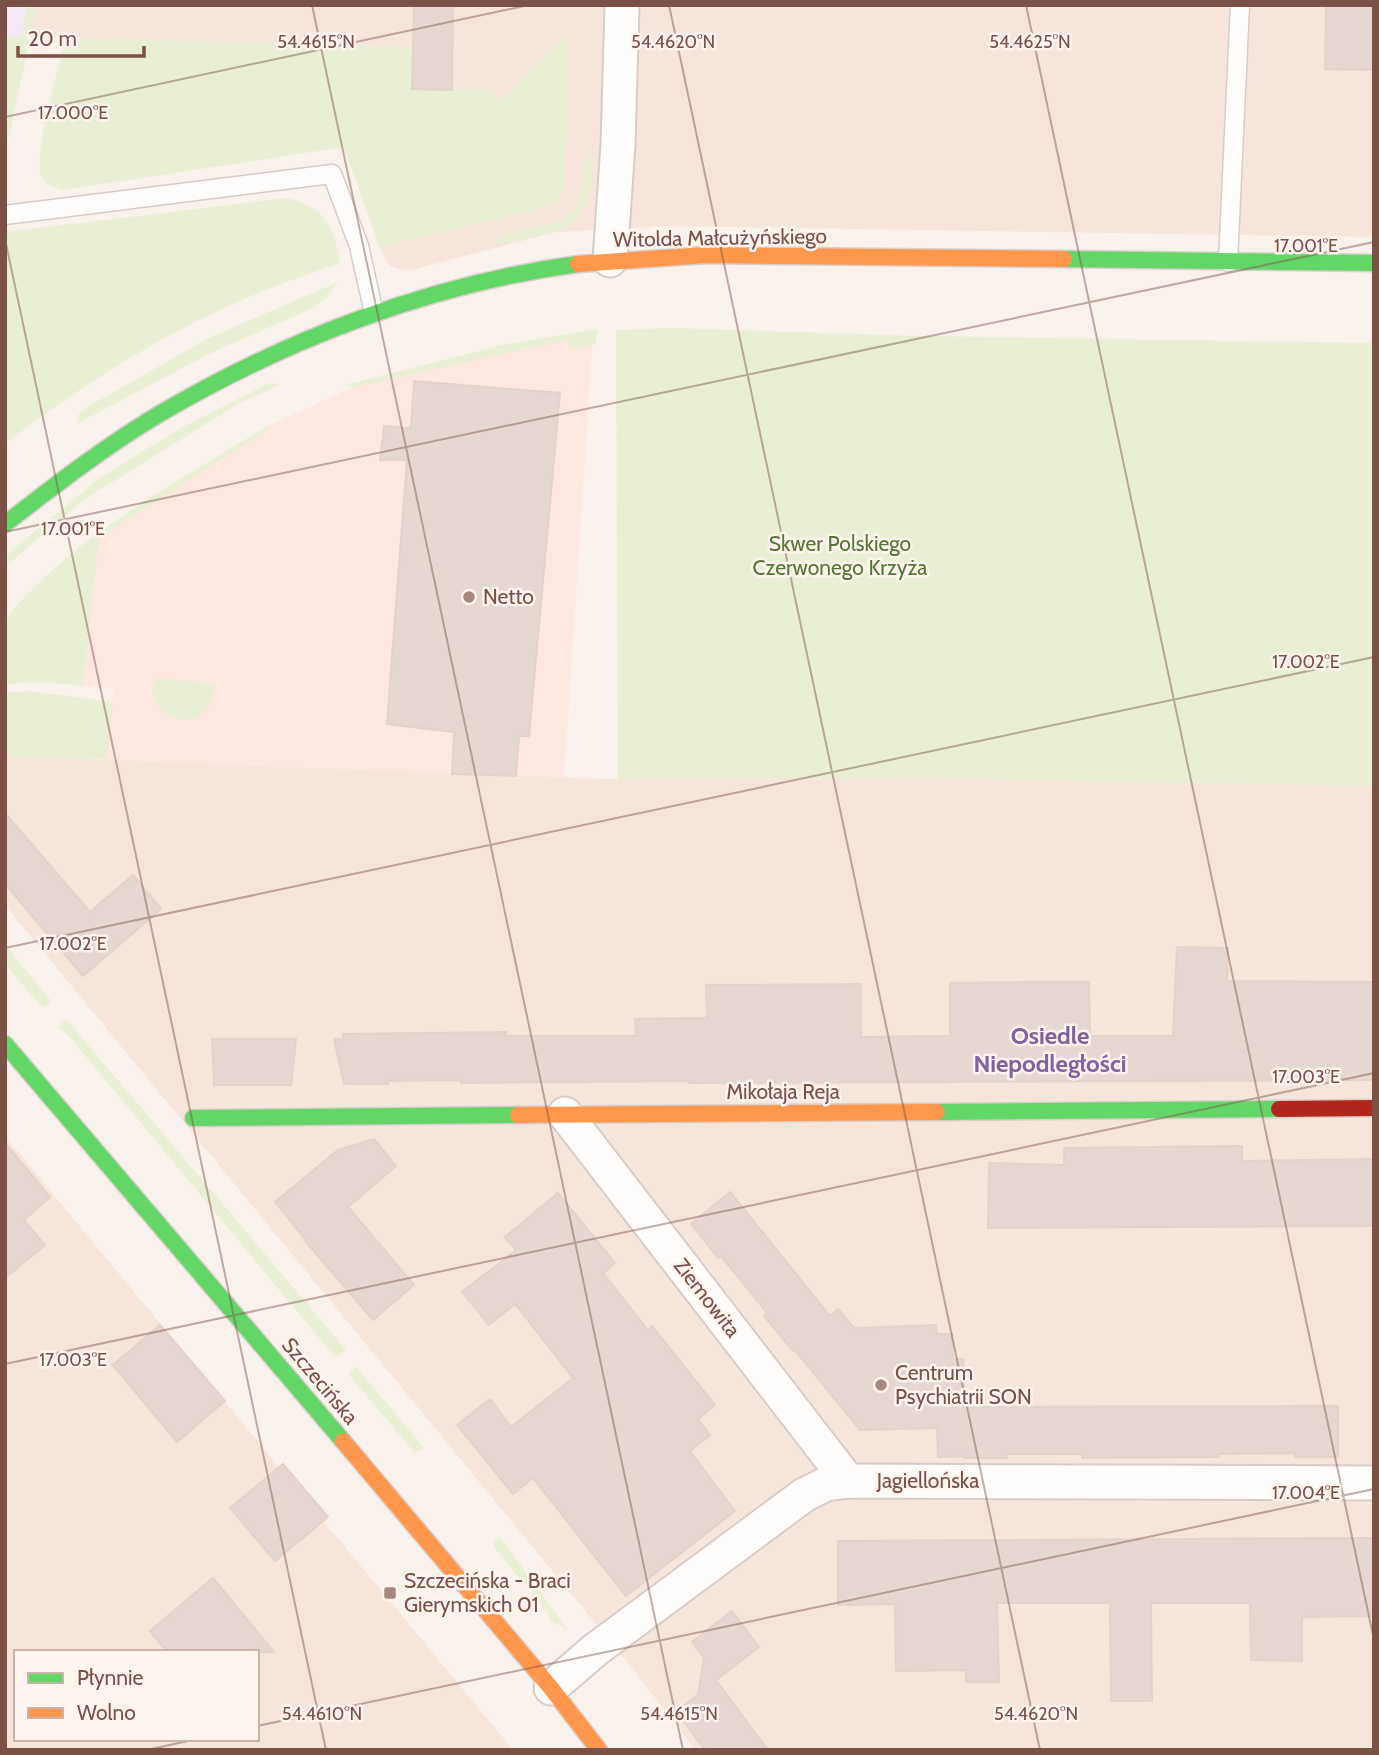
<svg xmlns="http://www.w3.org/2000/svg" width="1379" height="1755" font-family="Cabin,sans-serif">
	<style>
		.residential { fill: #f6e5db; fill-rule: evenodd }
		.commercial { fill: #fce7e1 }
		.education { fill: #f2e9f4 }
		.green { fill: #e8efd4 }
		.building { fill: #e6d7d2; stroke: #e3d3cc; stroke-width: 2 }
		.lines { fill: none; stroke-linecap: round; stroke-linejoin: round }
		.lane-casing { stroke: #d8ccc8; stroke-width: 21 }
		.street-casing { stroke: #d8ccc8; stroke-width: 37 }
		.fast-casing { stroke: #dacec9; stroke-width: 19 }
		.slow-casing { stroke: #dacec9; stroke-width: 19 }
		.jam-casing { stroke: #dacec9; stroke-width: 19 }
		.lane { stroke: #fefdfc; stroke-width: 18 }
		.street { stroke: #fefdfc; stroke-width: 33 }
		.fast { stroke: #63d668; stroke-width: 16 }
		.slow { stroke: #ff974d; stroke-width: 16 }
		.jam { stroke: #b3261e; stroke-width: 16 }
		.ticks { fill: none; stroke: #7b5047; stroke-width: 2; stroke-opacity: 0.45 }
		.poi-dot { fill: #a78880; stroke: #fff5ee; stroke-width: 2.5 }
		.labels { text-anchor: middle; stroke-width: 5; stroke-linejoin: round; paint-order: stroke }
		.street-label { font-size: 21px; fill: #7b5047; stroke: #fff5ee }
		.park-label { font-size: 21px; fill: #557638; stroke: #fff5ee }
		.poi-label { font-size: 21px; fill: #7b5047; stroke: #fff5ee; text-anchor: start }
		.quarter-label { font-size: 24px; font-weight: bold; fill: #80629f; stroke: #fff5ee }
		.ticks-label { font-size: 18px; text-anchor: middle; fill: #7b5047; stroke: #fff5ee; stroke-width: 5; stroke-linejoin: round; paint-order: stroke }
	</style>
	<rect width="100%" height="100%" fill="#f9f1eb"/>
	<g class="residential">
		<polygon points="37,5 1374,5 1374,237 671,226 556,232 411,270 398,269 390,266 380,248 344,147 412,47 30,37"/>
		<polygon points="5,756 600,779 939,778 1374,786 1374,1750 695,1750 633,1669 5,905"/>
		<path d="M5,1136L513,1750H5ZM16,1652H257V1739H16Z"/>
	</g>
	<polygon class="commercial" points="593,337 564,778 106,760 114,689 83,686 99,538 270,428 268,426 353,387 570,338"/>
	<polygon class="education" points="5,5 37,5 5,154"/>
	<g class="green">
		<polygon points="27,5 37,5 5,154 5,36 22,37"/>
		<path d="M569,36L565,188L557,201L542,208L380,247L344,147L63,190C56,188 47,186 43,180C30,161 60,64 66,38L413,47V89H491L501,101L553,47Z"/>
		<path d="M591,156H594C592,232 561,233 497,244C504,227 551,229 568,216C592,198 576,169 591,156Z"/>
		<path d="M287,198C325,207 334,226 340,263C303,276 265,289 229,306C149,342 75,390 5,444V232Z"/>
		<polygon points="338,282 327,297 313,308 211,353 78,423 78,415 89,406 209,338"/>
		<polygon points="671,328 920,336 1374,343 1374,786 939,778 618,779 616,330"/>
		<polygon points="597,329 596,344 570,350 570,339 354,387 346,385 502,345"/>
		<polygon points="269,383 280,384 235,406 85,499 5,567 5,556 101,477 181,428"/>
		<path d="M268,426L270,428L99,538L83,686L44,682L5,684V619C75,535 177,482 268,426Z"/>
		<path d="M156,678L213,684L215,687C204,749 138,710 156,678Z"/>
		<polygon points="27,691 113,702 107,759 5,756 5,693"/>
		<polygon points="5,945 51,1001 45,1007 41,1006 5,964"/>
		<polygon points="66,1019 346,1350 338,1356 334,1356 68,1035 59,1028 60,1024"/>
		<polygon points="356,1367 424,1448 415,1453 350,1376 350,1371"/>
		<polygon points="500,1537 568,1630 548,1619 550,1616 494,1547 494,1542"/>
	</g>
	<g class="building">
		<polygon points="414,5 453,5 452,90 412,89"/>
		<polygon points="1326,5 1374,5 1374,70 1325,69"/>
		<polygon points="414,381 560,393 529,736 519,736 516,776 452,774 454,732 387,724 407,460 380,460 384,426 411,428"/>
		<polygon points="5,813 90,912 133,875 161,909 83,976 5,884"/>
		<polygon points="1177,947 1228,948 1227,981 1374,982 1374,1080 689,1083 689,1081 461,1083 461,1080 388,1081 388,1084 344,1084 334,1039 343,1039 343,1034 506,1032 506,1036 636,1036 635,1019 707,1018 706,985 861,984 861,1037 950,1036 950,983 1042,982 1089,982 1090,1036 1173,1036"/>
		<polygon points="212,1039 296,1039 291,1085 214,1085"/>
		<polygon points="374,1139 396,1166 348,1207 414,1285 373,1320 305,1241 306,1240 275,1202 338,1150"/>
		<polygon points="5,1143 50,1197 24,1220 45,1245 5,1278"/>
		<polygon points="1242,1146 1242,1161 1374,1159 1374,1226 988,1228 989,1163 1064,1165 1064,1148"/>
		<polygon points="730,1192 830,1316 838,1309 854,1328 936,1325 937,1334 952,1334 953,1359 963,1359 965,1407 1338,1406 1338,1457 1295,1457 1295,1453 1219,1454 1219,1457 1082,1458 1082,1454 1007,1454 1007,1458 964,1458 963,1456 938,1457 937,1428 860,1430 794,1349 793,1351 764,1316 767,1313 721,1256 718,1258 691,1224"/>
		<polygon points="558,1193 615,1263 603,1273 648,1330 652,1326 715,1405 698,1419 710,1435 690,1451 735,1511 626,1596 533,1478 513,1494 457,1425 490,1399 511,1427 573,1378 515,1304 489,1325 462,1292 516,1250 505,1237"/>
		<polygon points="160,1325 225,1401 177,1442 113,1365"/>
		<polygon points="283,1464 328,1517 275,1561 230,1508"/>
		<polygon points="1374,1538 1374,1616 1302,1617 1302,1661 1251,1660 1250,1603 1151,1603 1152,1701 1111,1701 1110,1603 997,1603 999,1682 966,1682 966,1670 896,1671 895,1604 838,1605 838,1541"/>
		<polygon points="213,1578 274,1652 167,1652 150,1631"/>
		<polygon points="732,1611 759,1647 716,1680 768,1750 705,1750 676,1711 698,1695 704,1658 692,1642"/>
	</g>
	<g class="lines">
		<defs>
			<g id="lane">
				<polyline points="5,215 332,174 359,246 374,313"/>
				<polyline points="1228,262 1240,5"/>
			</g>
			<g id="street">
				<polyline points="610,260 618,145 622,5"/>
				<polyline points="565,1114 848,1481"/>
				<polyline points="551,1688 595,1650 804,1495 826,1484 848,1481 1374,1483"/>
			</g>
			<g id="fast">
				<polyline points="1064,259 1374,263"/>
				<path d="M5,524C54,486 103,448 156,416C284,340 430,284 578,264"/>
				<polyline points="5,1044 343,1441"/>
				<polyline points="937,1112 1279,1109"/>
				<polyline points="193,1118 518,1115"/>
			</g>
			<g id="slow">
				<polyline points="578,264 706,255 1064,259"/>
				<polyline points="518,1115 937,1112"/>
				<polyline points="343,1441 551,1688 599,1750"/>
			</g>
			<polyline id="jam" points="1279,1109 1374,1108"/>
		</defs>
		<use href="#lane" class="lane-casing"/>
		<use href="#street" class="street-casing"/>
		<use href="#fast" class="fast-casing"/>
		<use href="#slow" class="slow-casing"/>
		<use href="#jam" class="jam-casing"/>
		<use href="#lane" class="lane"/>
		<use href="#street" class="street"/>
		<use href="#fast" class="fast"/>
		<use href="#slow" class="slow"/>
		<use href="#jam" class="jam"/>
	</g>
	<path class="ticks" d="M312,5L683,1750M669,5L1040,1750M1026,5L1374,1640M5,117L529,5M5,239L326,1750M5,532L1374,242M5,948L1374,657M5,1364L1374,1073M257,1726L1374,1489M147,1750L197,1739"/>
	<g class="poi-dot">
		<circle cx="469" cy="597" r="7"/>
		<circle cx="881" cy="1385" r="7"/>
		<rect x="383" y="1586" width="14" height="14" rx="3.5"/>
	</g>
	<g class="labels">
		<g class="street-label">
			<text transform="translate(720 238) rotate(-1)" y="7">Witolda Małcużyńskiego</text>
			<text x="783" y="1099">Mikołaja Reja</text>
			<text transform="translate(707 1298) rotate(52)" y="7">Ziemowita</text>
			<text transform="translate(320 1381) rotate(50)" y="7">Szczecińska</text>
			<text x="928" y="1488">Jagiellońska</text>
		</g>
		<g class="park-label">
			<text x="840" y="551">Skwer Polskiego<tspan x="840" dy="24">Czerwonego Krzyża</tspan></text>
		</g>
		<g class="poi-label">
			<text x="483" y="604">Netto</text>
			<text x="895" y="1380">Centrum<tspan x="895" dy="24">Psychiatrii SON</tspan></text>
			<text x="404" y="1588">Szczecińska - Braci<tspan x="404" dy="24">Gierymskich 01</tspan></text>
		</g>
		<g class="quarter-label">
			<text x="1050" y="1044">Osiedle<tspan x="1050" dy="28">Niepodległości</tspan></text>
		</g>
	</g>
	<g class="ticks-label">
		<text x="316" y="48">54.4615°N</text>
		<text x="673" y="48">54.4620°N</text>
		<text x="1030" y="48">54.4625°N</text>
		<text x="73" y="119">17.000°E</text>
		<text x="1306" y="252">17.001°E</text>
		<text x="73" y="535">17.001°E</text>
		<text x="1306" y="668">17.002°E</text>
		<text x="73" y="950">17.002°E</text>
		<text x="1306" y="1083">17.003°E</text>
		<text x="73" y="1366">17.003°E</text>
		<text x="1306" y="1499">17.004°E</text>
		<text x="322" y="1720">54.4610°N</text>
		<text x="679" y="1720">54.4615°N</text>
		<text x="1036" y="1720">54.4620°N</text>
	</g>
	<rect width="1379" height="1755" fill="none" stroke="#7b5047" stroke-width="14"/>
	<rect x="14" y="1650" width="245" height="91" fill="#fff5ee" stroke="#cab3ab" stroke-width="2"/>
	<rect x="28" y="1673" width="35" height="10" fill="#63d668" stroke="#cab3ab" stroke-width="2"/>
	<text x="77" y="1685" font-size="21" fill="#7b5047">Płynnie</text>
	<rect x="28" y="1708" width="35" height="10" fill="#ff974d" stroke="#cab3ab" stroke-width="2"/>
	<text x="77" y="1720" font-size="21" fill="#7b5047">Wolno</text>
	<path d="M18 46v10h126v-10" fill="none" stroke="#7b5047" stroke-width="3.5"/>
	<text x="28" y="46" font-size="21" fill="#7b5047" stroke="#fff5ee" stroke-width="5" paint-order="stroke">20 m</text>
</svg>
